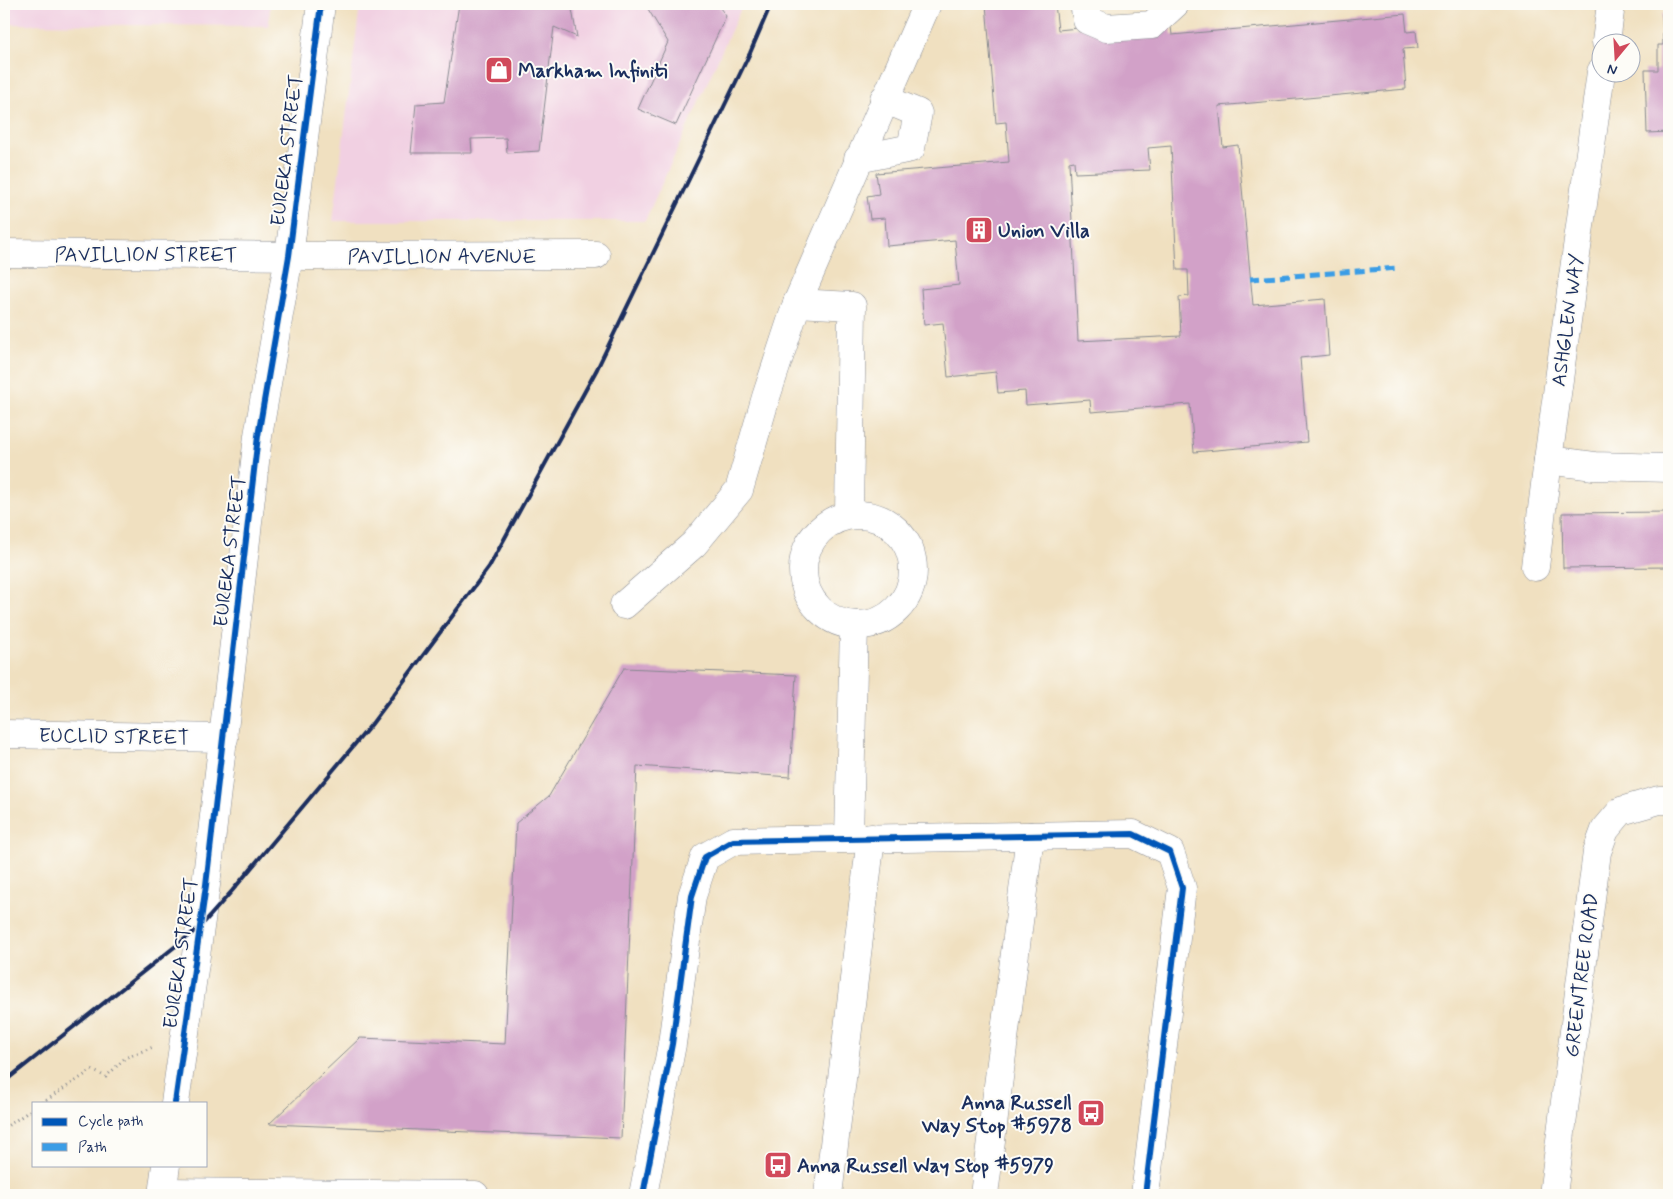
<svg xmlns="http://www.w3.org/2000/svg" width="1673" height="1199" font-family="Mynerve,sans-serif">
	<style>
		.built { fill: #f1d0e2 }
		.building { fill: #d2a1c8; fill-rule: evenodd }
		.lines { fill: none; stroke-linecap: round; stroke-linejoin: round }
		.minor-casing { stroke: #86888f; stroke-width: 29 }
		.path { stroke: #86888f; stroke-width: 3; stroke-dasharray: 1 4; stroke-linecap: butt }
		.minor { stroke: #fff; stroke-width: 28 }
		.rail { stroke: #1b2f5e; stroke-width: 4 }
		.quiet { stroke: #3b9de6; stroke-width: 5; stroke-dasharray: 10 5; stroke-linecap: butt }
		.cycleway-casing { stroke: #fdfcf7; stroke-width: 9 }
		.cycleway { stroke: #0057b8; stroke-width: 6 }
		.labels { text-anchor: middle; stroke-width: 4; stroke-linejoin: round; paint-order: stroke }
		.poi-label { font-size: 20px; font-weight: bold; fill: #1b2f5e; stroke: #fdfcf7; text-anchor: start }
		.street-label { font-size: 20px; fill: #1b2f5e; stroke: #fdfcf7 }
	</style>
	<rect width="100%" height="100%" fill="#fdfcf7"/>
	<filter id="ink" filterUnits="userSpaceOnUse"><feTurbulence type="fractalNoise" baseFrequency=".02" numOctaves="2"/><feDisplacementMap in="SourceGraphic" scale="10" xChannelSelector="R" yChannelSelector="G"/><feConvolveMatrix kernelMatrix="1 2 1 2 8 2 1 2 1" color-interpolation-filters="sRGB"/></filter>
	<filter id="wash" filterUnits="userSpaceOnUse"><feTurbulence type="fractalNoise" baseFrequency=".0096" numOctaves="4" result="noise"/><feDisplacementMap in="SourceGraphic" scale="20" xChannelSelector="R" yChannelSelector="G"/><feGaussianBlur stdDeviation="1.12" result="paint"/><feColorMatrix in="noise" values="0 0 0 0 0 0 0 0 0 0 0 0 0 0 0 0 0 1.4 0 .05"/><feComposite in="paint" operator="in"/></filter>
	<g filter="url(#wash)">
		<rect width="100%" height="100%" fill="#f0e0c0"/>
		<g class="built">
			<polygon points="4,4 270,4 269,26 4,24"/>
			<polygon points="360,4 743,4 645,221 333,221"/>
		</g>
		<g id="blocks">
			<g class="building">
				<polygon points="459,4 571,4 577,37 554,27 539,151 507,153 506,138 471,139 472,153 411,153 416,104 444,102"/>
				<polygon points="645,4 717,4 726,16 676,125 638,109 668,42"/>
				<path d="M986,4H1055L1058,30L1170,19L1172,35L1405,14L1407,32L1416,31L1418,48L1403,49L1406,89L1219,106L1223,147L1238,145L1253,305L1325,299L1329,355L1300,358L1307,442L1194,452L1190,404L1091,412L1090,400L1026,405L1025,391L998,393L996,372L948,377L943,323L924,325L921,289L959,285L955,240L887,246L885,218L870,219L867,196L879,194L876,173L1009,162L1006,122L996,123ZM1171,146L1177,270H1188L1189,296L1179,297L1181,336L1078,341L1069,162L1074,161L1075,173L1150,170L1148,148Z"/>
				<polygon points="1665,4 1669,4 1669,132 1647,133 1645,70 1658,70 1658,45 1663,45 1662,14 1666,14"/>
				<polygon points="1669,512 1669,567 1563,568 1562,513"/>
				<polygon points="624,668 796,675 790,777 637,766 621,1138 269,1124 360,1038 505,1044 516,823 549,796"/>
			</g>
		</g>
	</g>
	<g filter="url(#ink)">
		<use href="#blocks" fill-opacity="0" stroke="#86888f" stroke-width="1"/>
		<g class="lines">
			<defs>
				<g id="minor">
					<polyline points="1084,4 1087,20 1106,28 1152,25 1175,4"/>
					<polyline points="1606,42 1611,4"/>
					<polyline points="858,159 911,148 918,113 884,99"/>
					<polyline points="4,253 311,256 596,255"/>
					<polyline points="797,303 852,306 849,515"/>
					<polyline points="1548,460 1594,466 1669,468"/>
					<circle cx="858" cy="570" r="55"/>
					<polyline points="1535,567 1548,460 1601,72"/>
					<polyline points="624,605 694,544 739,490 766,397 797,303 927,4"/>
					<polyline points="4,734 224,738"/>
					<polyline points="849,838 854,625"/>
					<polyline points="175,1103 206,885 258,436 289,256 321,4"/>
					<polyline points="163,1192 475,1195"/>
					<polyline points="162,1195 166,1165"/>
					<polyline points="643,1195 672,1044 692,896 705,857 733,841 1133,834 1170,852 1182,888 1145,1195"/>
					<polyline points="828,1195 871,838"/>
					<polyline points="984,1195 1030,836"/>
					<polyline points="1553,1195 1597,852 1605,830 1621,811 1659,800 1669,800"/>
				</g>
			</defs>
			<use href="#minor" class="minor-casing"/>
			<g class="path">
				<polyline points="42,1103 92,1070 106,1077 125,1058 153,1047"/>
				<polyline points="4,1128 34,1108"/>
			</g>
			<use href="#minor" class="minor"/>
			<polyline class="rail" points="4,1082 201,926 232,891 371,725 489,567 597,369 750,53 771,4"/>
			<polyline class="quiet" points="1250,279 1397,268"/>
			<defs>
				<g id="cycleway">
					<polyline points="175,1103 206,885 258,436 289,256 321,4"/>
					<polyline points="643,1195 672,1044 692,896 705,857 733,841 1133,834 1170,852 1182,888 1145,1195"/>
				</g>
			</defs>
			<use href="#cycleway" class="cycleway-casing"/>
			<use href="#cycleway" class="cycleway"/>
		</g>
	</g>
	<defs>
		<symbol id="shop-square" viewBox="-11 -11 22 22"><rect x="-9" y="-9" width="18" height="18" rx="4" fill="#d1495b" stroke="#fdfcf7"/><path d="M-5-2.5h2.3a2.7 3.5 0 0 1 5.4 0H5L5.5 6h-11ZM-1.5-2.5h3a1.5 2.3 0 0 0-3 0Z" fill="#fff"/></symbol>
		<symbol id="building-square" viewBox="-11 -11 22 22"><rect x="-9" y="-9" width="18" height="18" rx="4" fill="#d1495b" stroke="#fdfcf7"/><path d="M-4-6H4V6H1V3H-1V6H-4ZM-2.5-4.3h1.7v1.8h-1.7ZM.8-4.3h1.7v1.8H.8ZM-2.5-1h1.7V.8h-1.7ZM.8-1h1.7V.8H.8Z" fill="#fff"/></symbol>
		<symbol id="bus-square" viewBox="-11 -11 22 22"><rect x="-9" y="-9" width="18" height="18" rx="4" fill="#d1495b" stroke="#fdfcf7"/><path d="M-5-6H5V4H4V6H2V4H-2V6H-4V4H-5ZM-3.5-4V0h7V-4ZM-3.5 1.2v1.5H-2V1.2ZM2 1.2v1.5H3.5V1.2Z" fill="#fff"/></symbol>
	</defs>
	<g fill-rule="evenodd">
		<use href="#shop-square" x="483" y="54" width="32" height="32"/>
		<use href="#building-square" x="963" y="214" width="32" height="32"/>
		<use href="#bus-square" x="1075" y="1097" width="32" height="32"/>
		<use href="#bus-square" x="762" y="1149" width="32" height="32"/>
	</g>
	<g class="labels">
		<g class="poi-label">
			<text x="518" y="77">Markham Infiniti</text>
			<text x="998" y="237">Union Villa</text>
			<text x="1072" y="1109" text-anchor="end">Anna Russell<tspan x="1072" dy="23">Way Stop #5978</tspan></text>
			<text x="797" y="1172">Anna Russell Way Stop #5979</text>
		</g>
		<g class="street-label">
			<text transform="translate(286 150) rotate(-83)" y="7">EUREKA STREET</text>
			<text x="146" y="261">PAVILLION STREET</text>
			<text x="442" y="263">PAVILLION AVENUE</text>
			<text transform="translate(1567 320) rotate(-82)" y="7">ASHGLEN WAY</text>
			<text transform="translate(229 551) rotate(-83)" y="7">EUREKA STREET</text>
			<text transform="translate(114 736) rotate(1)" y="7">EUCLID STREET</text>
			<text transform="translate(180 953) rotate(-82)" y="7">EUREKA STREET</text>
			<text transform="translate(1581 975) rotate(-83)" y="7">GREENTREE ROAD</text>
		</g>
	</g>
	<rect width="1673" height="1199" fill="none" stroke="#fdfcf7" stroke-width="20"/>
	<rect x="32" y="1102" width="175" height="65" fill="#fdfcf7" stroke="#a3aaba"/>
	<rect x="42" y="1118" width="25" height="8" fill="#0057b8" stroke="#a3aaba"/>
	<text x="78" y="1126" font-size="15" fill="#1b2f5e">Cycle path</text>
	<rect x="42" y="1143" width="25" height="8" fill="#3b9de6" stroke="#a3aaba"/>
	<text x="78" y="1152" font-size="15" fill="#1b2f5e">Path</text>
	<g transform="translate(1616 58) rotate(198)"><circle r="24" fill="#fdfcf7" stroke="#a3aaba"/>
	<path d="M0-4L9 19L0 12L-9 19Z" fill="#d1495b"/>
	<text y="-8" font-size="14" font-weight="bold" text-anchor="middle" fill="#1b2f5e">N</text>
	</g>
</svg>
